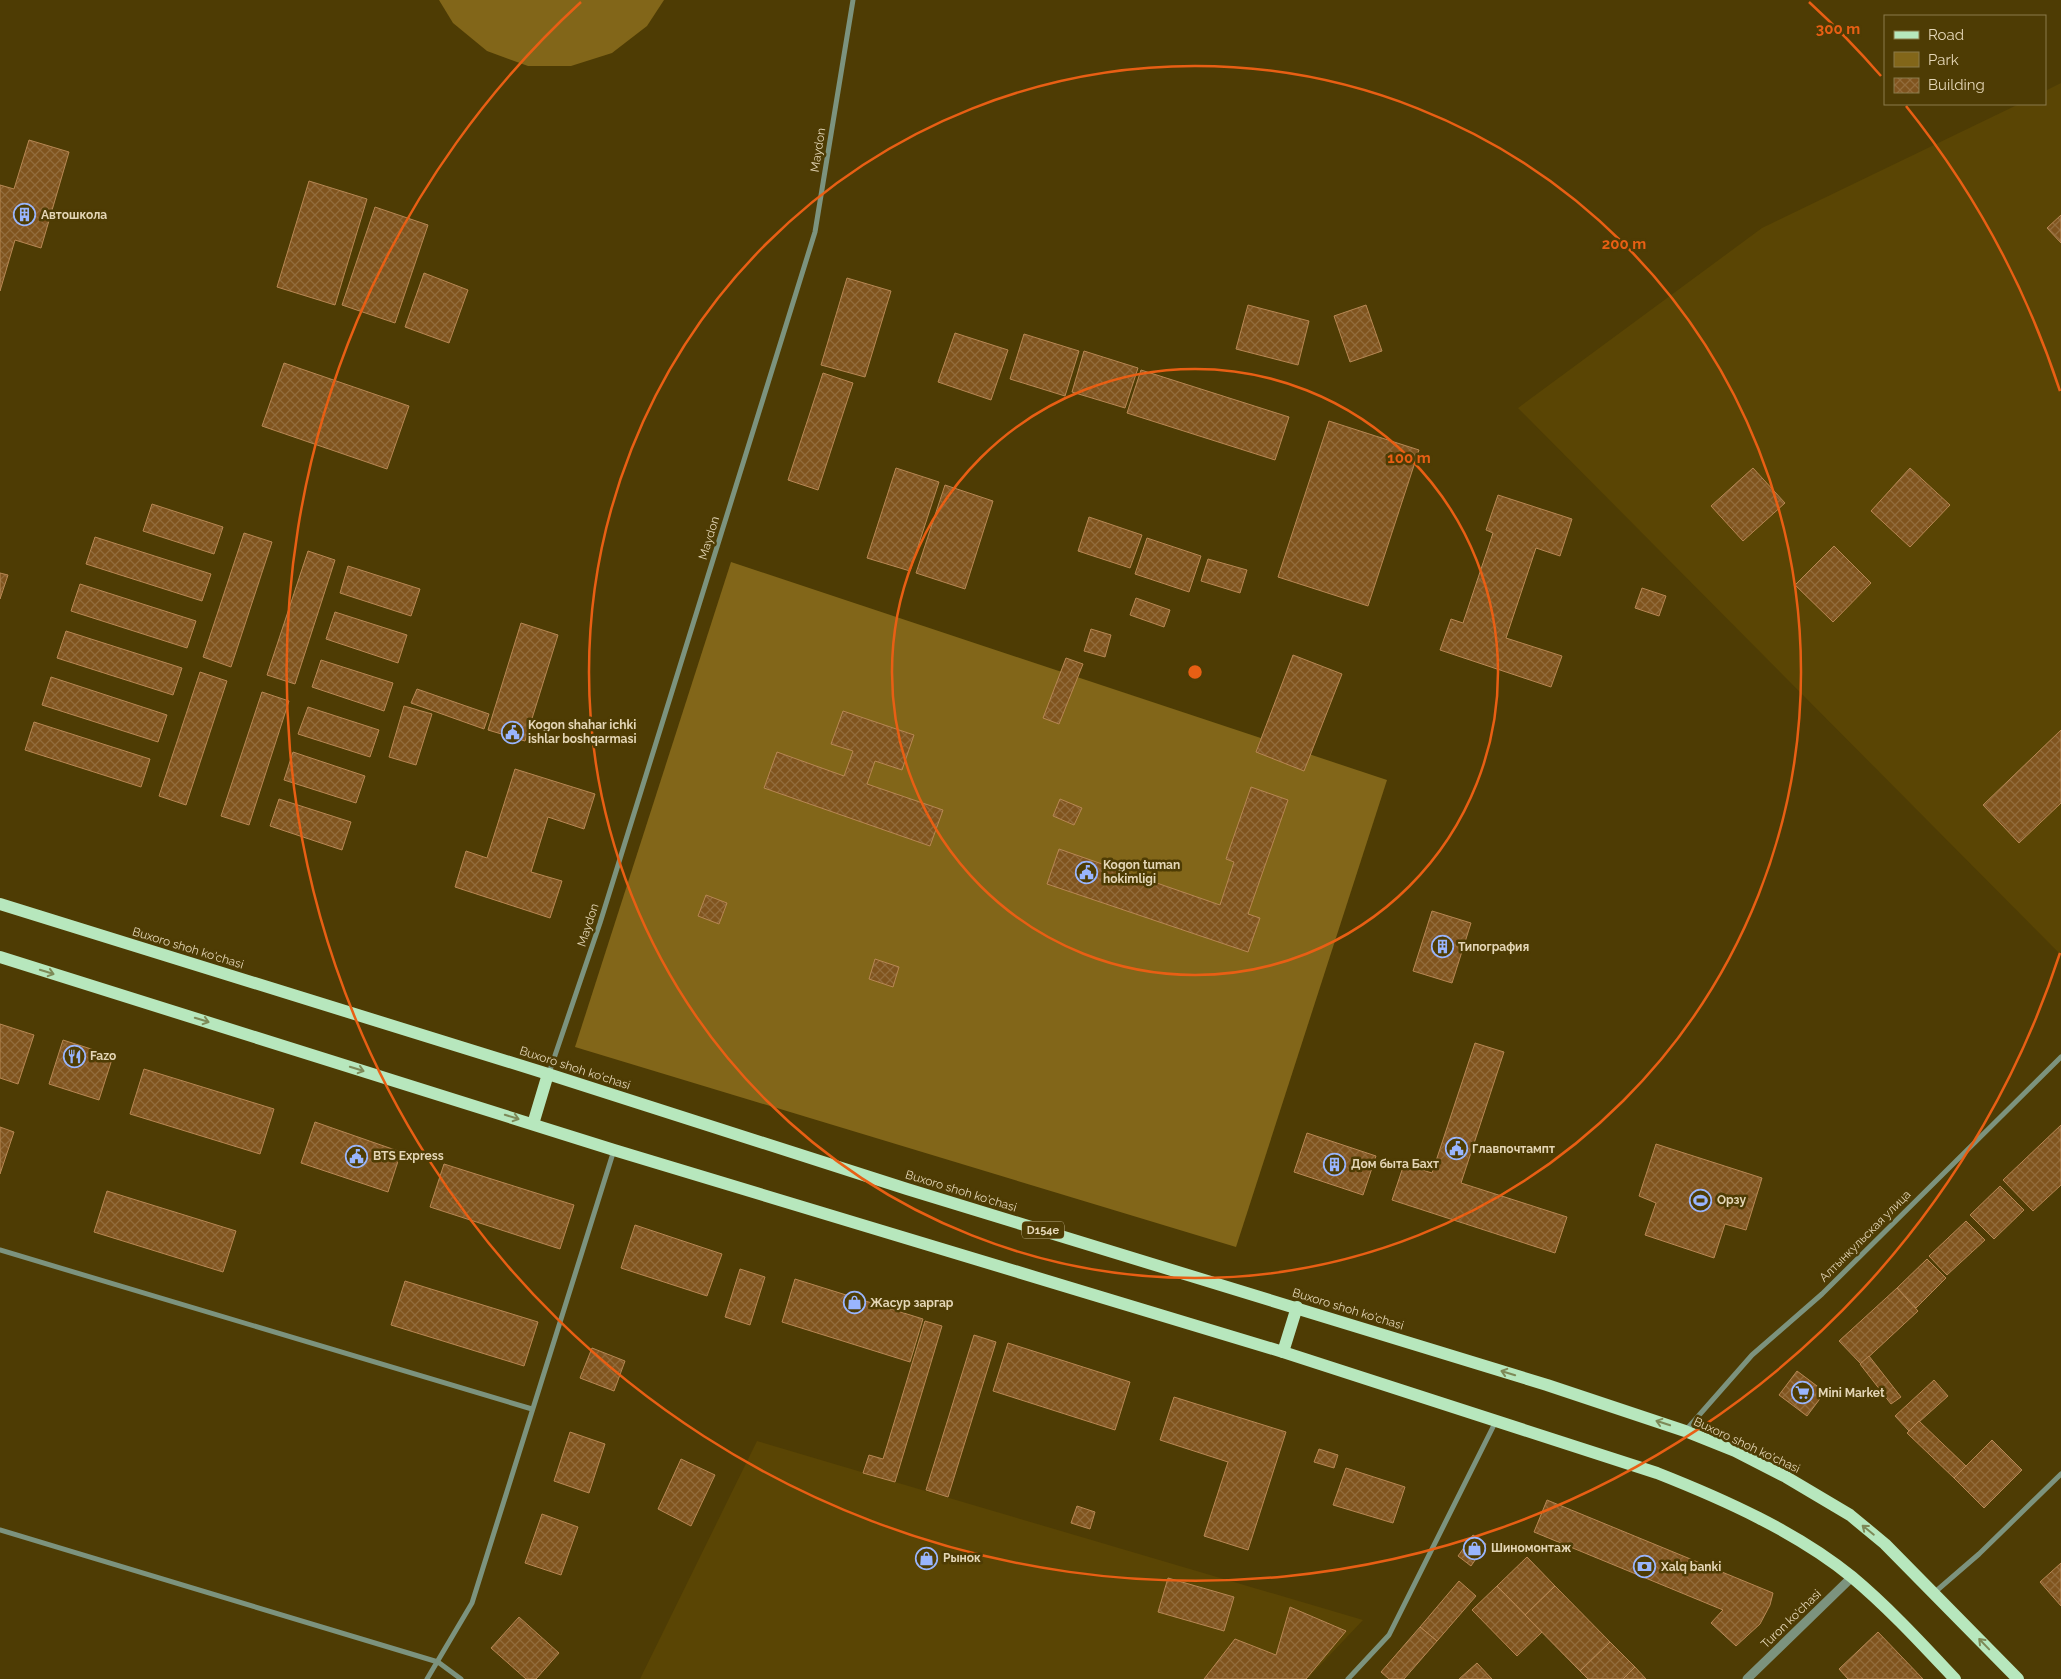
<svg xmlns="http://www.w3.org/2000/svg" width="2061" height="1679" font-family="Raleway,sans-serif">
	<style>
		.built { fill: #5a4504 }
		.park { fill: #826619 }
		.building { fill: url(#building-cross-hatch); stroke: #b78753 }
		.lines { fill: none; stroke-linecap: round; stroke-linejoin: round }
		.minor { stroke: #7c937e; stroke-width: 5 }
		.tertiary { stroke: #7c937e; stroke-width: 9 }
		.primary { stroke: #b7e7bd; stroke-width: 12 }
		.oneway { stroke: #7d8957 }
		.ring { fill: none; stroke: #e85f14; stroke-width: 2.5 }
		.labels { text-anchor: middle; stroke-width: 5; stroke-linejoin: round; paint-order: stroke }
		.shield { fill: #4e3c04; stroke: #b7a881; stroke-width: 1 }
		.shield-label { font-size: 11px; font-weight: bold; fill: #e4d6b6 }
		.street-label { font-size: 12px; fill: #e4d6b6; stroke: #4e3c04 }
		.poi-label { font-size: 12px; font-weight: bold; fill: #e4d6b6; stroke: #4e3c04; text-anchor: start }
		.centre { fill: #e85f14; stroke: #4e3c04; stroke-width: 2.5 }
		.ring-label { font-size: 15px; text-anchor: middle; font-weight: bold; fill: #e85f14; stroke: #4e3c04; stroke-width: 5; stroke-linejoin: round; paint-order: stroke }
	</style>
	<defs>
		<pattern id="building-cross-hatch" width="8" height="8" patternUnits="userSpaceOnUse" patternTransform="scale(1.25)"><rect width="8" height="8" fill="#80541e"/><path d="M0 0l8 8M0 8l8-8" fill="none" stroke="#926c3c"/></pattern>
	</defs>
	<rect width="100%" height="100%" fill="#4e3c04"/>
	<g class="built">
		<polygon points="2061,83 2061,955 1518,408 1762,228 2019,104 2045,104 2045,91"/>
		<polygon points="757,1441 895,1482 1363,1620 1307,1679 640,1679"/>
	</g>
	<g class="park">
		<polygon points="439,0 664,0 647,26 612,53 571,66 528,66 487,51 453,23"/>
		<polygon points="731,562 1387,780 1236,1247 575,1047"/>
	</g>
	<g class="building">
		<polygon points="29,140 69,152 41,248 15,240 0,291 0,185 14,189"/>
		<polygon points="309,181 367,199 335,305 277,287"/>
		<polygon points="375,207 428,225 395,323 342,305"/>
		<polygon points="2061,215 2061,243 2047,228"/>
		<polygon points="424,273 468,290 449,343 405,327"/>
		<polygon points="847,278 891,291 865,377 821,365"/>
		<polygon points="1248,305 1309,321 1298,365 1236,349"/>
		<polygon points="1366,305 1382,351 1350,362 1334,316"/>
		<polygon points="955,333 1008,350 991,400 938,382"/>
		<polygon points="1024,334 1079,351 1065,396 1010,379"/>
		<polygon points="1084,351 1138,368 1125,408 1072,392"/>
		<polygon points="284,363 409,406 387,469 262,426"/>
		<polygon points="1141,370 1289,417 1275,460 1127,413"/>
		<polygon points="823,373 853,383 818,490 788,480"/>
		<polygon points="1329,421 1419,450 1368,606 1278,577"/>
		<polygon points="896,468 939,482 910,571 867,558"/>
		<polygon points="1753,468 1785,503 1743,541 1711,506"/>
		<polygon points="1910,468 1950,505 1910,547 1871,511"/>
		<polygon points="945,485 993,501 965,589 916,573"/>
		<polygon points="1498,495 1572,519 1560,556 1536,548 1506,638 1562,656 1551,687 1440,650 1451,619 1463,623 1493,533 1486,530"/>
		<polygon points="152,504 223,527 214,554 143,531"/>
		<polygon points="1089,517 1142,535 1130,568 1078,551"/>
		<polygon points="244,533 272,542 231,667 203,657"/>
		<polygon points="95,537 211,574 202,601 86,564"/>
		<polygon points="1147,538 1201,556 1189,592 1135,574"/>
		<polygon points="1834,546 1871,583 1833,622 1795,585"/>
		<polygon points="308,551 335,560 295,684 267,675"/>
		<polygon points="1208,559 1247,570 1240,593 1201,581"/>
		<polygon points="348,566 420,589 411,616 340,593"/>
		<polygon points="0,573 8,575 0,599"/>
		<polygon points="80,584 196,621 187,648 71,611"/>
		<polygon points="1642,588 1666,596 1659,616 1635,608"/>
		<polygon points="1136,598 1170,610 1164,627 1130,615"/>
		<polygon points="335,612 407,635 398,663 326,639"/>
		<polygon points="521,623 558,635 525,741 488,730"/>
		<polygon points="1091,629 1111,635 1105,657 1084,651"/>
		<polygon points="66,631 182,668 173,695 57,658"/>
		<polygon points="1293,655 1342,674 1304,771 1256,752"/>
		<polygon points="1066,658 1083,664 1059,724 1043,718"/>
		<polygon points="321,660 393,683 384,711 312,687"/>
		<polygon points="200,672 227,681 186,805 159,796"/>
		<polygon points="51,677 167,715 158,742 42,705"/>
		<polygon points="417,689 489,714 484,729 411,703"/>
		<polygon points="262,692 289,701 249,825 221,816"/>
		<polygon points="404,706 432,714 416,765 389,757"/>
		<polygon points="308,707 379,730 370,757 298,734"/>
		<polygon points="843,711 914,735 902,770 875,761 867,784 943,810 930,846 764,788 777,752 844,776 853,751 831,744"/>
		<polygon points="34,722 150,759 141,787 25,750"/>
		<polygon points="2061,730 2061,803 2019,843 1983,805"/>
		<polygon points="293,752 365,776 356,803 284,780"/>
		<polygon points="515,769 595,794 584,829 548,817 531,872 562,881 550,918 455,887 466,851 487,858"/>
		<polygon points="1251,787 1288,800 1248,914 1260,918 1248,952 1047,884 1059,849 1220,905 1234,862 1226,859"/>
		<polygon points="279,799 351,822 342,850 270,826"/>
		<polygon points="1060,799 1082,808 1074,825 1053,816"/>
		<polygon points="706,895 727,903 719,924 698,916"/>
		<polygon points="1432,911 1471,923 1452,983 1413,971"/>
		<polygon points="875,959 899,967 893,987 869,979"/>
		<polygon points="0,1024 34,1035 18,1084 0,1078"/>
		<polygon points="63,1040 113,1056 99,1100 49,1084"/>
		<polygon points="1475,1043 1504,1052 1461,1183 1567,1217 1555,1253 1392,1200 1404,1164 1432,1173"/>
		<polygon points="144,1069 274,1109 260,1154 130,1114"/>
		<polygon points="315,1122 401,1152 388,1192 301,1163"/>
		<polygon points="2061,1125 2061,1185 2033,1211 2003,1180"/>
		<polygon points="0,1127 14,1132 0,1174"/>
		<polygon points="1307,1133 1376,1156 1363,1195 1294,1172"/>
		<polygon points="1656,1144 1762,1178 1746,1230 1725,1224 1714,1258 1645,1235 1656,1203 1639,1196"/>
		<polygon points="444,1164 574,1205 560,1249 430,1207"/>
		<polygon points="2000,1186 2024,1210 1994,1239 1970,1215"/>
		<polygon points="107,1191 236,1231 223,1272 94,1232"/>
		<polygon points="1966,1221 1985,1240 1947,1275 1929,1256"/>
		<polygon points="635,1225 722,1254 707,1296 621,1268"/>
		<polygon points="1927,1259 1946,1278 1916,1308 1897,1288"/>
		<polygon points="740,1269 765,1277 750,1325 725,1317"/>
		<polygon points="795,1279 923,1319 910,1362 782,1322"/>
		<polygon points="405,1281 538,1322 524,1366 391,1325"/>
		<polygon points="1897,1288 1918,1311 1861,1364 1839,1341"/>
		<polygon points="925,1321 942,1326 895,1482 863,1473 869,1455 883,1459"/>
		<polygon points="974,1335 996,1342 948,1497 926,1490"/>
		<polygon points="1008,1343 1130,1382 1115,1430 993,1391"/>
		<polygon points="592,1348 625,1361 614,1391 580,1378"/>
		<polygon points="1869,1356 1901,1397 1891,1404 1860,1364"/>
		<polygon points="1797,1371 1825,1392 1807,1416 1779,1395"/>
		<polygon points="1934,1380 1948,1396 1909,1431 1895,1416"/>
		<polygon points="1174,1397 1286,1432 1248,1550 1204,1536 1228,1462 1160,1440"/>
		<polygon points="1919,1421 1966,1466 1954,1478 1907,1433"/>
		<polygon points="570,1432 605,1444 589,1493 554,1481"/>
		<polygon points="1992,1440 2022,1470 1984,1508 1954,1478"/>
		<polygon points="1319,1449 1338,1455 1334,1468 1314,1462"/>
		<polygon points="681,1459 715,1475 691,1526 658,1509"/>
		<polygon points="1346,1468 1405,1487 1393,1523 1333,1505"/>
		<polygon points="1547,1500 1773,1593 1770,1605 1760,1624 1736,1646 1711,1623 1723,1610 1534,1532"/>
		<polygon points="1077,1506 1095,1512 1090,1529 1071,1523"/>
		<polygon points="542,1514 578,1527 561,1575 525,1563"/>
		<polygon points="1473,1535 1486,1544 1471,1566 1458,1556"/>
		<polygon points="1527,1557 1555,1586 1525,1615 1497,1586"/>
		<polygon points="2061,1563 2061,1606 2040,1582"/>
		<polygon points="1168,1578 1234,1597 1224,1631 1158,1612"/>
		<polygon points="1459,1581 1476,1596 1437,1641 1420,1627"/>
		<polygon points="1497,1586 1542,1632 1517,1656 1472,1610"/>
		<polygon points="1555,1586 1610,1642 1580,1671 1525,1615"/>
		<polygon points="1290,1607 1346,1631 1306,1679 1204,1679 1235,1639 1276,1655"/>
		<polygon points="519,1617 559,1653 536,1679 526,1679 491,1648"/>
		<polygon points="1420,1627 1437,1641 1404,1679 1389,1679 1381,1672"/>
		<polygon points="1878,1632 1923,1679 1848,1679 1839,1669"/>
		<polygon points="1610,1642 1635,1667 1623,1679 1588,1679 1580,1671"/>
		<polygon points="1477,1663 1492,1679 1459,1679"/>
		<polygon points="1635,1667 1646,1679 1623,1679"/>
	</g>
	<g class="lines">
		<g class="minor">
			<polyline points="549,1073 600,923 815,232 853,0"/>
			<polyline points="0,1250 532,1409"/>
			<polyline points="1686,1430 1752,1355 1822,1294 2061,1057"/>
			<polyline points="0,1530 438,1662 461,1679"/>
			<polyline points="1935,1592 1979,1554 2061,1474"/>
			<polyline points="427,1679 472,1603 614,1150"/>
			<polyline points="1348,1679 1389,1635 1496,1421"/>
		</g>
		<polyline class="tertiary" points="1747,1679 1852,1577"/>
		<g class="primary">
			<polyline points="0,904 548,1074 907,1189 1547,1385 1685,1431 1735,1451 1786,1477 1850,1515 1885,1544 2018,1679"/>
			<path d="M0,957L614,1150L1283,1352L1657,1473C1723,1499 1797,1532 1852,1577C1889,1608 1922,1644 1955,1679"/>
			<polyline points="533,1124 548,1074"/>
			<polyline points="1283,1352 1297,1307"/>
		</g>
	</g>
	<defs><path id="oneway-shaft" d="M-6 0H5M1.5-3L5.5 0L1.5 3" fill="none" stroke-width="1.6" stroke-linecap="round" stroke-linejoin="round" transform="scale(1.25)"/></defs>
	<g class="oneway">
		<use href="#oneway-shaft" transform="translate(47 972) rotate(17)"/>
		<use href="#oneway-shaft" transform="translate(202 1020) rotate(17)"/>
		<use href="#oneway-shaft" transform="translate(357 1069) rotate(17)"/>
		<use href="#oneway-shaft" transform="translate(512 1117) rotate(17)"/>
		<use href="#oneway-shaft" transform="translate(1508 1373) rotate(-163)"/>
		<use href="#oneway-shaft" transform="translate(1663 1423) rotate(-162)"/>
		<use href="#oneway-shaft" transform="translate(1868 1530) rotate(-141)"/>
		<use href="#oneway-shaft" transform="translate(1984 1644) rotate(-134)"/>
	</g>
	<g class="ring">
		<circle cx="1195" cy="672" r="303"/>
		<circle cx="1195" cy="672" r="606"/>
		<path d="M2060 953A909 909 0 1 1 581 2M1809 2A909 909 0 0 1 1881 76M1906 106A909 909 0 0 1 2060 391"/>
	</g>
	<defs>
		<symbol id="building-ring" viewBox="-11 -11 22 22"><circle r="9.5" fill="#4e3c04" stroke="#99b5fd" stroke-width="1.5"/><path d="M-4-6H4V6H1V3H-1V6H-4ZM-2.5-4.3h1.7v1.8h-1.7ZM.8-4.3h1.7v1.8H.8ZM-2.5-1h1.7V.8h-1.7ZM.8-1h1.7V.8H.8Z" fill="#99b5fd"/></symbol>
		<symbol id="civic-ring" viewBox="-11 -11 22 22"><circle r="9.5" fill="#4e3c04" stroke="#99b5fd" stroke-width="1.5"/><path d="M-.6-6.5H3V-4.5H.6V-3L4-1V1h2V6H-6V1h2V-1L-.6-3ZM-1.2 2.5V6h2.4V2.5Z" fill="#99b5fd"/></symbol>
		<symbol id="restaurant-ring" viewBox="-11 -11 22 22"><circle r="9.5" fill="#4e3c04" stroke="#99b5fd" stroke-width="1.5"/><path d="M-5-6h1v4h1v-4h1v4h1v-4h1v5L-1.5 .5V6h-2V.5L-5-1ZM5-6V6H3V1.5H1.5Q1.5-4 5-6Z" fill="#99b5fd"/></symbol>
		<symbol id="stadium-ring" viewBox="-11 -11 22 22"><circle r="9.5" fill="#4e3c04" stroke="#99b5fd" stroke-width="1.5"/><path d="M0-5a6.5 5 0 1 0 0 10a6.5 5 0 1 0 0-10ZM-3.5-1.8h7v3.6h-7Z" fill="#99b5fd"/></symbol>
		<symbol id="shop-ring" viewBox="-11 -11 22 22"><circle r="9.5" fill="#4e3c04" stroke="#99b5fd" stroke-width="1.5"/><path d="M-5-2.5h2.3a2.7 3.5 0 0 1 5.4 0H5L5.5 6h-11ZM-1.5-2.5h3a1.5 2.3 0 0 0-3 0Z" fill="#99b5fd"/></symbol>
		<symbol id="supermarket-ring" viewBox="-11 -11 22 22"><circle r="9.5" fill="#4e3c04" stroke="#99b5fd" stroke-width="1.5"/><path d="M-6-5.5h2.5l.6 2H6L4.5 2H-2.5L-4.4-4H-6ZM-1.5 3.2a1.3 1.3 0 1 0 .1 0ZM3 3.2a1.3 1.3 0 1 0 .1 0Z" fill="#99b5fd"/></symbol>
		<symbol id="bank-ring" viewBox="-11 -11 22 22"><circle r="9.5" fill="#4e3c04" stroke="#99b5fd" stroke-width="1.5"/><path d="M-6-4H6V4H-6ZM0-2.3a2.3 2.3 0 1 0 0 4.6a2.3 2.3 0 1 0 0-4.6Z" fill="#99b5fd"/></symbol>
	</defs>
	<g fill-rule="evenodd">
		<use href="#building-ring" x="12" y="202" width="25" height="25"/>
		<use href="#civic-ring" x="500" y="720" width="25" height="25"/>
		<use href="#civic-ring" x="1074" y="860" width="25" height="25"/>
		<use href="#building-ring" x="1430" y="934" width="25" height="25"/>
		<use href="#restaurant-ring" x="62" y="1044" width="25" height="25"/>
		<use href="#civic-ring" x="1444" y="1136" width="25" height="25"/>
		<use href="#civic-ring" x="344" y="1144" width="25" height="25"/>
		<use href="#building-ring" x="1322" y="1152" width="25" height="25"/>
		<use href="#stadium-ring" x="1688" y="1188" width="25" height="25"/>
		<use href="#shop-ring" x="842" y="1290" width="25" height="25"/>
		<use href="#supermarket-ring" x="1790" y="1380" width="25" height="25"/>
		<use href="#shop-ring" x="1462" y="1536" width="25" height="25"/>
		<use href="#shop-ring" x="914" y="1546" width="25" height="25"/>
		<use href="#bank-ring" x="1632" y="1554" width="25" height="25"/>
	</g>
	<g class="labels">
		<rect class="shield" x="1022" y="1221.5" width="42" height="17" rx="4"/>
		<g class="shield-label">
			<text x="1043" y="1234">D154e</text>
		</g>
		<g class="street-label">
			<text transform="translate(818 150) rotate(-81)" y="4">Maydon</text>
			<text transform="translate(709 538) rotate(-73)" y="4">Maydon</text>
			<text transform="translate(588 925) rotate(-72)" y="4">Maydon</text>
			<text transform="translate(188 948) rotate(17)" y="4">Buxoro shoh ko'chasi</text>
			<text transform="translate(575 1068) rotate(18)" y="4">Buxoro shoh ko'chasi</text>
			<text transform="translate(961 1191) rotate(17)" y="4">Buxoro shoh ko'chasi</text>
			<text transform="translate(1865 1236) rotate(-45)" y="4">Алтынкульская улица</text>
			<text transform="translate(1348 1309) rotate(17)" y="4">Buxoro shoh ko'chasi</text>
			<text transform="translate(1747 1445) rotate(25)" y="4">Buxoro shoh ko'chasi</text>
			<text transform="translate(1791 1619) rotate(-44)" y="4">Turon ko'chasi</text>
		</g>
		<g class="poi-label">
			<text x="41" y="219">Автошкола</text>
			<text x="528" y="729">Kogon shahar ichki<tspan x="528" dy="14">ishlar boshqarmasi</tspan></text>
			<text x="1103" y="869">Kogon tuman<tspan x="1103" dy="14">hokimligi</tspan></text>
			<text x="1458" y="951">Типография</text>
			<text x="90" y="1060">Fazo</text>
			<text x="1472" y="1153">Главпочтампт</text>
			<text x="373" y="1160">BTS Express</text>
			<text x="1351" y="1168">Дом быта Бахт</text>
			<text x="1717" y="1204">Орзу</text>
			<text x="870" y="1307">Жасур заргар</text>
			<text x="1818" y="1397">Mini Market</text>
			<text x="1491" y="1552">Шиномонтаж</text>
			<text x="943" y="1562">Рынок</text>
			<text x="1661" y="1571">Xalq banki</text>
		</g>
	</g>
	<circle cx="1195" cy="672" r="8" class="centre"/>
	<g class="ring-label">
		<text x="1838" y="34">300 m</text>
		<text x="1624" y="249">200 m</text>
		<text x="1409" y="463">100 m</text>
	</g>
	<rect x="1884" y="15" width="162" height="90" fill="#4e3c04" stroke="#8a7a4b"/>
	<rect x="1894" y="31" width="25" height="8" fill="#b7e7bd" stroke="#8a7a4b"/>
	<text x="1928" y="40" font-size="15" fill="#e4d6b6">Road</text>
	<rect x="1894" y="52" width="25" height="15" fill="#826619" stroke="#8a7a4b"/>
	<text x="1928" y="65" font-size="15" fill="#e4d6b6">Park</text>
	<rect x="1894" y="78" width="25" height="15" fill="url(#building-cross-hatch)" stroke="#8a7a4b"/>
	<text x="1928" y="90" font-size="15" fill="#e4d6b6">Building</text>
</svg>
